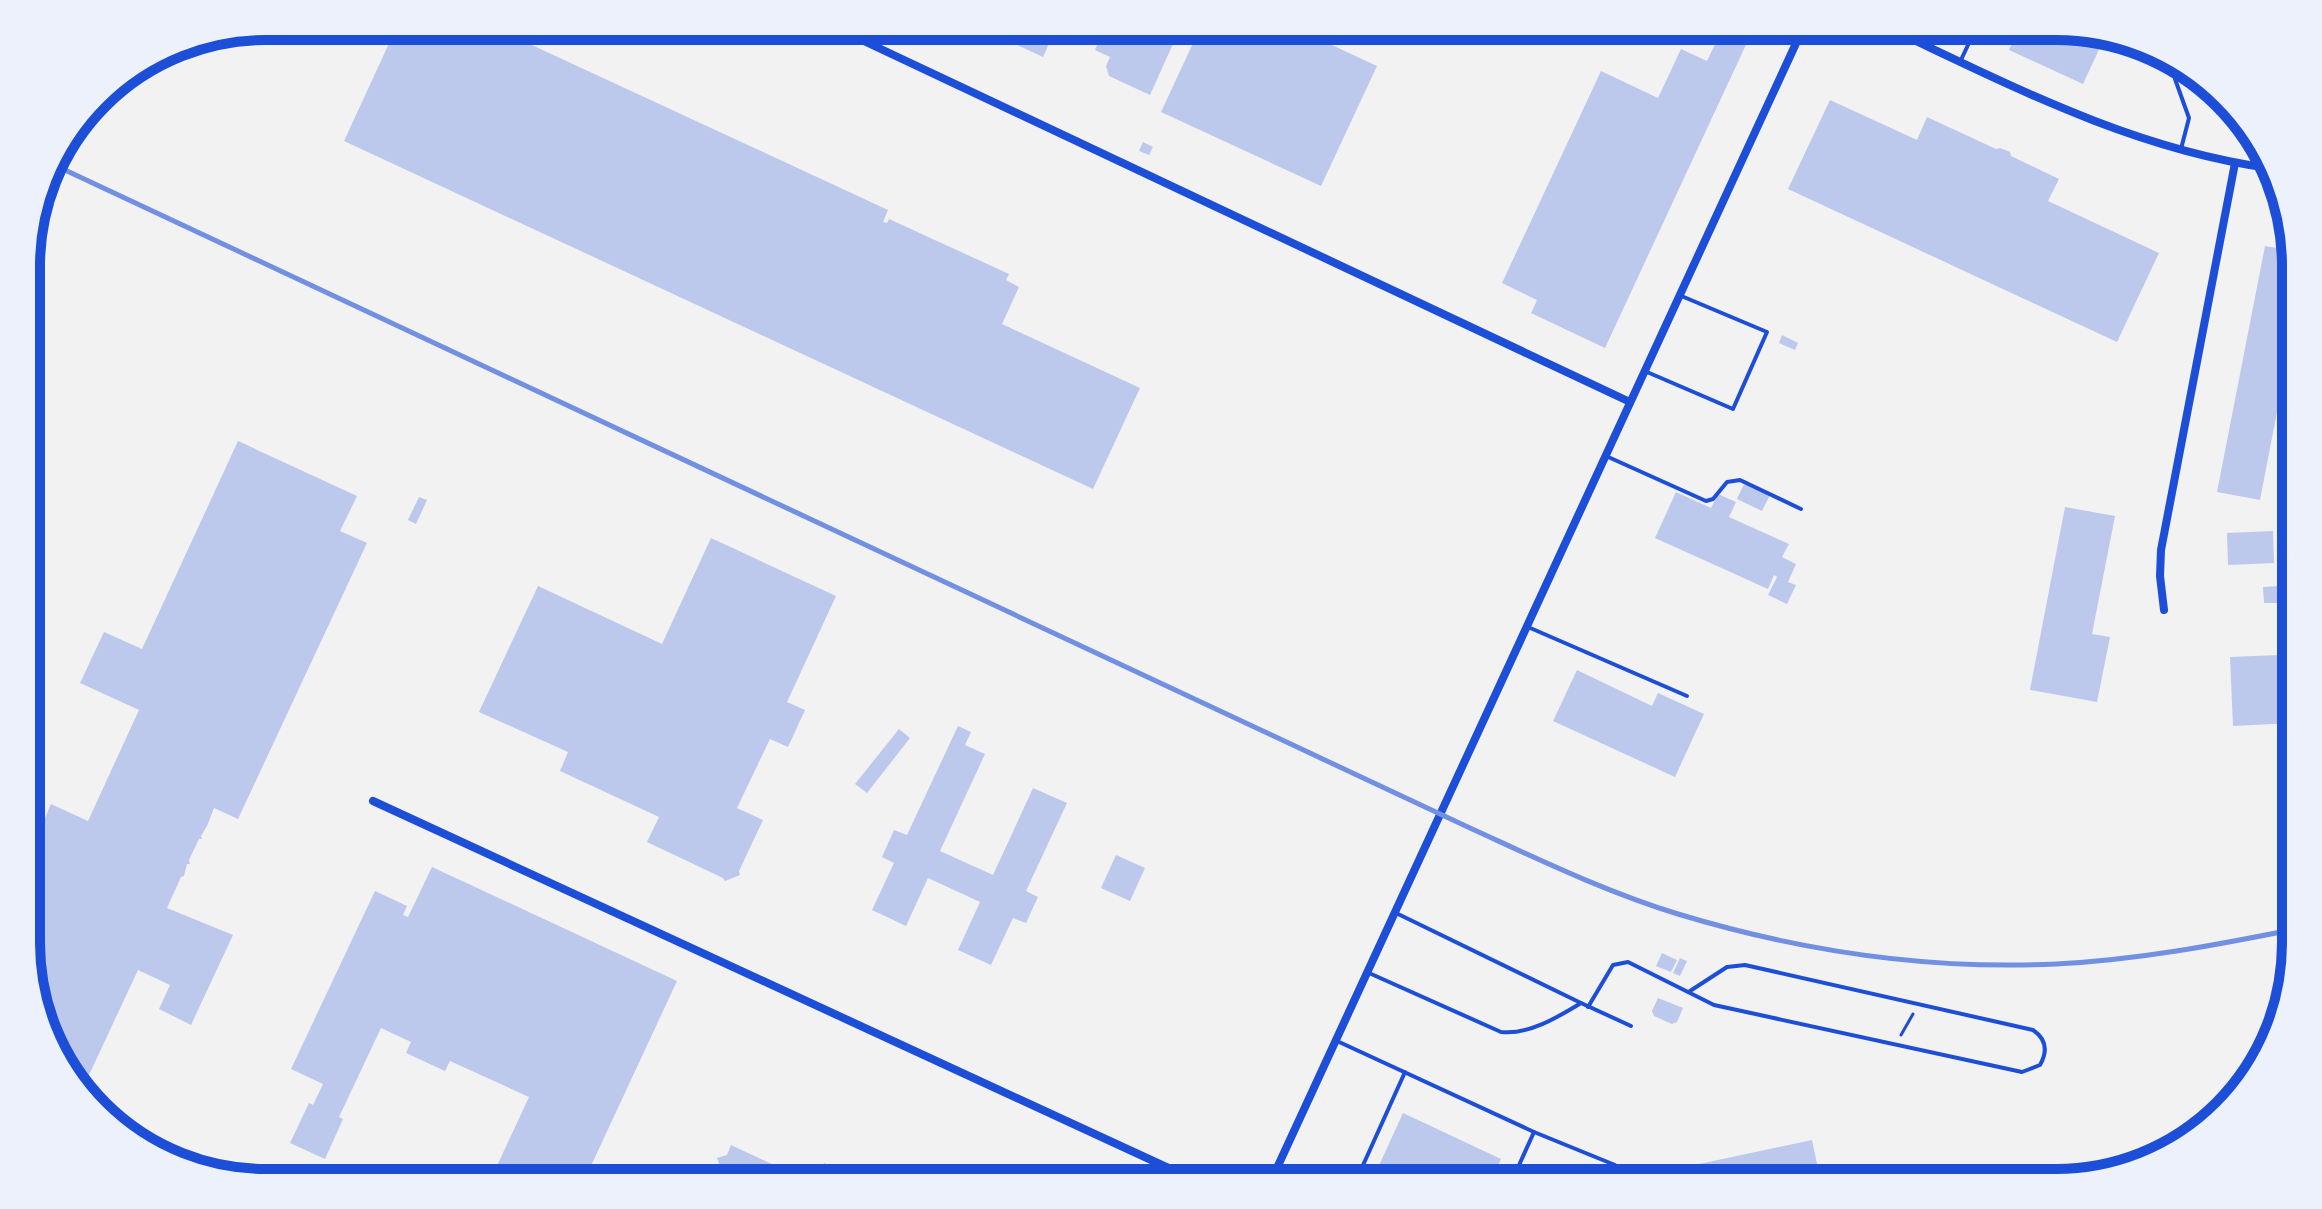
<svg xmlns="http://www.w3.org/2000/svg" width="2322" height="1209" font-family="Roboto,sans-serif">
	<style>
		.building { fill: #bdc9ec }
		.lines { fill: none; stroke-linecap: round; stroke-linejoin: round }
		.path { stroke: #1d4ed8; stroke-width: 3 }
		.service { stroke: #1d4ed8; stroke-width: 4 }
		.minor { stroke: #1d4ed8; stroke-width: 8 }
		.rail { stroke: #7290e2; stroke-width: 5 }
		.rim { fill: none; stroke: #1d4ed8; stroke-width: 10 }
	</style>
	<rect width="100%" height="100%" fill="#f2f2f2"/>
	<g class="building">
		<polygon points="397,26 491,26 888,210 883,222 887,223 889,219 1009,274 1006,280 1019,287 1002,324 1140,388 1093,489 344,141"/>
		<polygon points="976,26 1057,26 1043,57"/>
		<polygon points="1087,26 1181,26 1150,95 1109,76 1106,66 1110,57 1095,50 1102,33"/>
		<polygon points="1201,26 1291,26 1377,66 1321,186 1161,112"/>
		<polygon points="1460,26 1502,26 1494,42"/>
		<polygon points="1724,26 1734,26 1751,34 1605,348 1531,313 1537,300 1502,283 1601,71 1658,98 1681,49 1707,61"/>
		<polygon points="2020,26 2056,26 2119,41 2115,49 2102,43 2083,84 2009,50"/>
		<polygon points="1830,100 1917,140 1927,117 1996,149 2000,148 2010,152 2011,156 2059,179 2048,201 2159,253 2117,342 1788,189"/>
		<polygon points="1143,142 1153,147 1149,155 1139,151"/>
		<polygon points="2285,242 2292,243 2294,251 2294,324 2260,500 2217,492 2265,246 2282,249"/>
		<polygon points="1782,335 1798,343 1795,350 1779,343"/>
		<polygon points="238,441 357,496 340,531 367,543 238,819 214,808 207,826 201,836 202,839 199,839 189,860 190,864 187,864 184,876 181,877 167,908 233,935 191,1025 159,1009 170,985 138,970 82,1090 67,1077 28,975 28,810 45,818 51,804 88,821 139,710 80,683 104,632 142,649"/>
		<polygon points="1744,484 1770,495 1762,511 1737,499"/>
		<polygon points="1676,492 1711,508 1718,494 1736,502 1729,517 1789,544 1782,557 1796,564 1788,582 1796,585 1787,604 1768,595 1777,577 1774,575 1768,589 1655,538"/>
		<polygon points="419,497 427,500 416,524 408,520"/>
		<polygon points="2065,507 2115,516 2092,634 2110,637 2097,702 2030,690"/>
		<polygon points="2273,531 2274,563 2228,565 2227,533"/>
		<polygon points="711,538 836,596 787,702 805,710 788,747 770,739 737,808 763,820 739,871 740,875 725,881 723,878 647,842 659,817 560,771 568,752 479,712 538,586 662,644"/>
		<polygon points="2295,585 2295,723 2233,726 2230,657 2280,655 2277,603 2264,603 2263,587"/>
		<polygon points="1577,670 1652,706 1658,693 1704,714 1675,777 1553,721"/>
		<polygon points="958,726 971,732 965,745 985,754 940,851 993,875 1033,788 1067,803 1026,891 1038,897 1026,923 1013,918 991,965 958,950 980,902 928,878 906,926 872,910 894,863 882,857 894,830 907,835"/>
		<polygon points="899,729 910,738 867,793 855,784"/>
		<polygon points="1116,855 1145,868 1130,901 1101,888"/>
		<polygon points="432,867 677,981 583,1183 489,1183 529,1097 450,1061 445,1071 406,1053 411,1042 381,1028 339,1117 343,1119 325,1159 290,1143 309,1103 313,1105 323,1084 291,1069 375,891 407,906 403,915 408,917"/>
		<polygon points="1662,953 1677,960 1671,972 1656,966"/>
		<polygon points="1680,958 1687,961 1680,976 1673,973"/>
		<polygon points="1658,998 1683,1008 1677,1022 1672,1024 1654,1016 1652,1011"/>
		<polygon points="2259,1063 2246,1079 2243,1067"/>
		<polygon points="1403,1113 1501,1159 1490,1183 1371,1183"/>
		<polygon points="1812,1140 1821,1183 1659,1183 1657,1173"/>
		<polygon points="731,1145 778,1167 771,1183 714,1183 721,1168 717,1158 727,1155"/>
		<polygon points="824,1163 867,1183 815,1183"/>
	</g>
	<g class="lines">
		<polyline class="path" points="1901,1035 1913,1014"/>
		<g class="service">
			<polyline points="1960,62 1977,26"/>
			<polyline points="2178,64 2175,79 2189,118 2181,149"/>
			<polyline points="1647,372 1733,409 1767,332 1679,295"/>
			<polyline points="1606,456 1706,501 1713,499 1727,482 1740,480 1801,509"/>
			<polyline points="1528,627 1687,696"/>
			<polyline points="1396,913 1581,1003"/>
			<path d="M1369,973L1501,1032C1529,1035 1558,1017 1581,1003L1631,1026"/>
			<path d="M1588,1007L1613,965L1628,962L1714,1005L2022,1072L2040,1065C2048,1051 2046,1039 2033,1030L1745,965L1727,967L1690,991"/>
			<polyline points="1337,1041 1534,1132 1615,1165"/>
			<polyline points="1355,1183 1405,1072"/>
			<polyline points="1511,1183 1534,1132"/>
		</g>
		<g class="minor">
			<polyline points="832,26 1630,402"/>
			<path d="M1884,26C2008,84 2131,149 2269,168"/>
			<polyline points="2164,610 2160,576 2161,550 2235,163"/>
			<polyline points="373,801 1201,1183"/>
			<polyline points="1270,1183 1804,26"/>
		</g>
		<path class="rail" d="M50,163L1470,828C1538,859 1606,892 1678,914C1800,951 1928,970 2056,964C2137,960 2216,945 2296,929"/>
	</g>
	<path d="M0 0H2322V1209H0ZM266 40H2056A226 226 0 0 1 2282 266V943A226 226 0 0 1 2056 1169H266A226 226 0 0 1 40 943V266A226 226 0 0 1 266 40Z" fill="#edf1fc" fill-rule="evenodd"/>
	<path class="rim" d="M266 40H2056A226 226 0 0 1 2282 266V943A226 226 0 0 1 2056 1169H266A226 226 0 0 1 40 943V266A226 226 0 0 1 266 40Z"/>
</svg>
